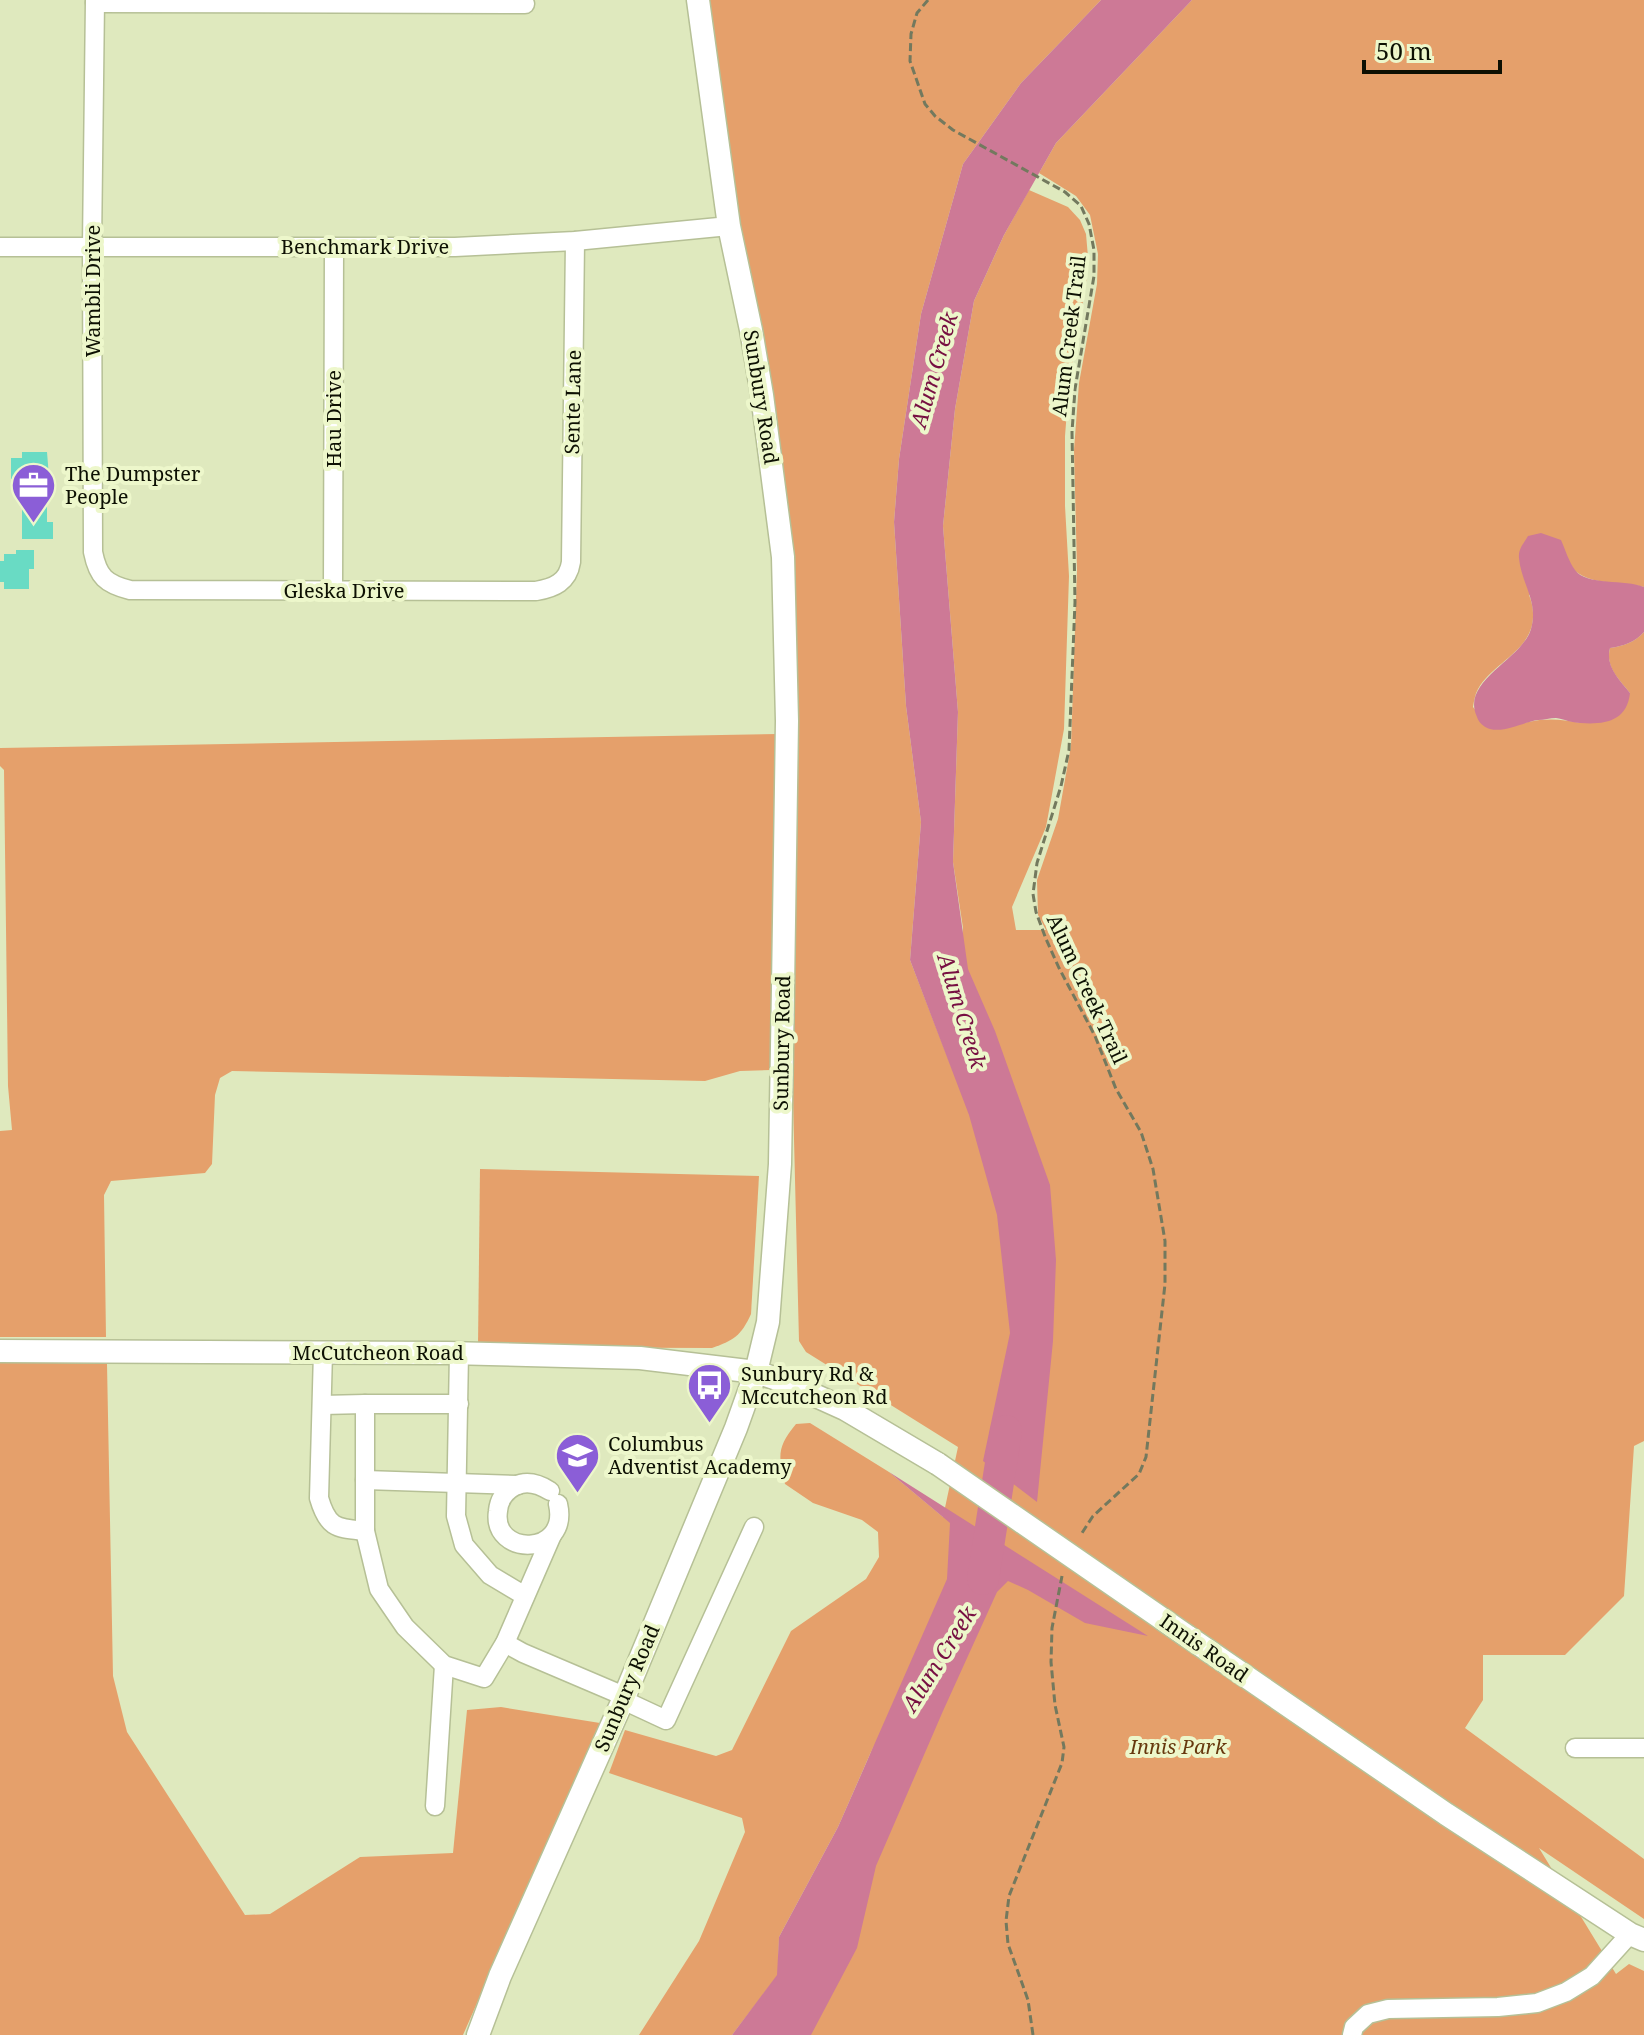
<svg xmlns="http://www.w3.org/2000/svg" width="1644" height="2035" font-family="'Noto Serif',serif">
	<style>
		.green { fill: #e5a06b }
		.water { fill: #cd7996 }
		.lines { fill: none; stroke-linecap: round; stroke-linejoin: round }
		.river { stroke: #cd7996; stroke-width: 32 }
		.building { fill: #69dbc4 }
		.minor-casing { stroke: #b6c096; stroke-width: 21 }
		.major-casing { stroke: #b6c096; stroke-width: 25 }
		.path { stroke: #73795e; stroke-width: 3; stroke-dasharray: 8 4; stroke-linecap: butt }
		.minor { stroke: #fff; stroke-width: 18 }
		.major { stroke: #fff; stroke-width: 22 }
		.major-bridge-casing { stroke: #b6c096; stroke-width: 25; stroke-linecap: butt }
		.major-bridge { stroke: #fff; stroke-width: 22 }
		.labels { text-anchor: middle; stroke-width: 8; stroke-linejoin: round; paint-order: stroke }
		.street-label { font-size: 20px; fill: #0d1003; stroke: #edf7cb }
		.poi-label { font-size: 20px; fill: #0d1003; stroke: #edf7cb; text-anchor: start }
		.park-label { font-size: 20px; font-style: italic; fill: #66380d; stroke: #edf7cb }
		.water-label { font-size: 22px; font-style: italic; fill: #771042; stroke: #edf7cb }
	</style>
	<rect width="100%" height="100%" fill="#dfe9be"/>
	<g class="green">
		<path d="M707,0H1101L1021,83L963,164L921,314L899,459L894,522L906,706L921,822L910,960L951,1066L963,928L953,862L958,712L943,526L955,409L974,301L1004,235L1029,190L1068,207L1080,220L1086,234L1088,257L1086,283L1069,385L1065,436V506L1069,576L1064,729L1046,827L1012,907L1016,930H1046L1038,915L1037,880L1058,819L1071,746L1077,570L1074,450L1079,383L1097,284L1098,254L1090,215L1076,196L1039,173L1056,143L1192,0H1644V587C1622,581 1594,586 1575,571L1529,595C1531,600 1533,607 1533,613C1535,650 1494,661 1478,689C1475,694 1474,701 1473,707L1489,728C1503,729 1514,725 1528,722C1546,718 1562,719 1580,723L1630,693C1619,679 1605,667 1610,648C1624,646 1635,642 1644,632V1441L1634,1446L1624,1596L1565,1655H1483V1700L1465,1728L1644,1859V1919L1539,1848L1616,1974L1629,1964L1644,1971V2035H759L874,1745L838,1827L779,1937L778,1975L732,2035H639L699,1941L745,1832L742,1818L609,1773L625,1730L716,1756L732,1750L791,1631L866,1579L879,1557L878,1532L862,1520L813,1503L785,1484C778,1456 777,1447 796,1424L810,1423L889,1472L943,1517L958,1447L806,1352L799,1341L792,1058L798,734L792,581L730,179Z"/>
		<polygon points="778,734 771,1070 740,1071 705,1081 232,1071 220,1078 215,1095 212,1164 205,1173 111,1181 104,1195 106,1337 0,1337 0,1131 12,1130 8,1086 4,770 0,766 0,748"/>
		<path d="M480,1169L759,1176L751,1314C741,1336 734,1340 712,1348L478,1347Z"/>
		<polygon points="0,1362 107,1364 113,1676 127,1732 245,1915 270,1914 360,1857 453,1853 467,1710 501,1707 600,1723 463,2035 0,2035"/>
	</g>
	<g class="water">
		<polygon points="1101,0 1192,0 1056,143 1004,235 974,301 955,409 943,526 958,712 953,862 968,969 995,1031 1050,1185 1056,1260 1053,1341 1037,1502 983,1461 1010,1333 997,1215 969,1115 910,960 921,822 906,706 894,522 899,459 921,314 963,164 1021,83"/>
		<path d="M1541,533L1561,540C1565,549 1569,562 1575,570C1586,586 1626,579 1644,587V632C1635,642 1624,646 1610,648C1605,666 1619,679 1630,693C1627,721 1605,725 1580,723C1572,723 1564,719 1556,718C1550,718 1544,720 1538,720C1523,722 1505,733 1490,729C1484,727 1479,723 1477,717C1460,681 1522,660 1531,629C1539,602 1521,583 1519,558C1518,549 1524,543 1528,536Z"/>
		<polygon points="889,1472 1148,1636 1085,1623 1028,1590 1008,1581 997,1592 943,1711 876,1866 857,1948 811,2035 732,2035 777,1975 779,1937 838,1827 947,1579 950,1523"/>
	</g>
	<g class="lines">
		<polyline class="river" points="983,1579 1006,1431"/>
	</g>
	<g class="building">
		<polygon points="22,452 47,452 49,477 53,477 53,491 47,491 47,522 53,522 53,539 22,539 22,479 11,479 11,458 22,458"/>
		<polygon points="16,550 34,550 34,569 29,569 29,589 4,589 4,582 0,582 0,561 4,561 4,554 16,554"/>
	</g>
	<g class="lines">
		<defs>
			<g id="minor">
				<path d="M95,0L92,246L93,552C98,577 106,584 130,590L536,591C554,588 568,582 571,562L575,241"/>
				<polyline points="95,3 525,4"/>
				<polyline points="0,247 455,247 575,241 729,226"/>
				<polyline points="333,591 334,247"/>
				<path d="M323,1352L319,1498C328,1529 337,1528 365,1531"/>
				<polyline points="459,1353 456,1516 464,1545 490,1575 525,1596"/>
				<polyline points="459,1404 365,1404 365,1531 379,1589 405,1627 444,1665 484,1678 505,1643 552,1535"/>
				<polyline points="322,1405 365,1404"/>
				<polyline points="365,1480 518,1485"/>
				<path d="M550,1491C539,1484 527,1480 515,1486C505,1491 499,1500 498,1511C491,1557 570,1557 558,1504"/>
				<polyline points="505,1643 523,1653 624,1696"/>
				<polyline points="623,1700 666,1720 754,1527"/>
				<polyline points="1575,1748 1644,1748"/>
				<polyline points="435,1806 444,1665"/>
				<polyline points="1352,2035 1354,2027 1368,2014 1388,2009 1498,2007 1537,2003 1566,1992 1592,1976 1630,1934"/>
			</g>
			<g id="major">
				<polyline points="0,1351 448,1353 640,1358 756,1372 783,1381 845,1409 938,1464"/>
				<polyline points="1187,1636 1446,1814 1630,1934 1644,1940"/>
				<polyline points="478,2035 500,1976 623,1700 736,1428 756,1372 768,1322 780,1164 783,988 787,721 783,557 762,395 751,330 729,226 698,0"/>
			</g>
		</defs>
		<use href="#minor" class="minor-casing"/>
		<use href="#major" class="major-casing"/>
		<g class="path">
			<polyline points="928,0 917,13 911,34 910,61 925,104 935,116 953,130 1065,192 1081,206 1089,224 1094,250 1094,276 1075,389 1072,432 1075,602 1069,750 1061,786 1037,863 1033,894 1036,912 1046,939 1059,968 1095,1036 1116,1089 1141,1132 1153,1169 1165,1241 1165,1284 1146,1457 1139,1474 1093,1516 1080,1536"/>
			<polyline points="1033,2035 1028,2000 1008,1944 1006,1921 1009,1896 1062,1763 1064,1747 1055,1705 1051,1662 1052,1628 1062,1576"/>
		</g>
		<use href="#minor" class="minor"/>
		<use href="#major" class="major"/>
		<defs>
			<polyline id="major-bridge" points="938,1464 1187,1636"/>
		</defs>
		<use href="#major-bridge" class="major-bridge-casing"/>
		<use href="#major-bridge" class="major-bridge"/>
	</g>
	<defs>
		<symbol id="office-pin" viewBox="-11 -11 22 30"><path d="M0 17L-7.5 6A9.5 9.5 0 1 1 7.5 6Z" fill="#8b5ed7" stroke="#edf7cb"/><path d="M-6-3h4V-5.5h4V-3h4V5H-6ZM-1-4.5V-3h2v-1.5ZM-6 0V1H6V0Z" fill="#fff"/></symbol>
		<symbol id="bus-pin" viewBox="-11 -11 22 30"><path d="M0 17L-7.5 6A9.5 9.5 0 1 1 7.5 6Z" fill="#8b5ed7" stroke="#edf7cb"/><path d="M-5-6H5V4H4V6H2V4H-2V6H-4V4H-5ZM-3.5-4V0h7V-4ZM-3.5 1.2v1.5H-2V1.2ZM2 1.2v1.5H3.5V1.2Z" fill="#fff"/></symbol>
		<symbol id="school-pin" viewBox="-11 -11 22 30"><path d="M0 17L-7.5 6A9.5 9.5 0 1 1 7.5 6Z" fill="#8b5ed7" stroke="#edf7cb"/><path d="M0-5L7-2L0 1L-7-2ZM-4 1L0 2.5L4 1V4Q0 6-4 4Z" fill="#fff"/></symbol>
	</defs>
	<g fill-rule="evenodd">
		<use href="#office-pin" x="8" y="460" width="51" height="69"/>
		<use href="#bus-pin" x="684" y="1360" width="51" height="69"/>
		<use href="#school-pin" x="552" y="1430" width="51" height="69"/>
	</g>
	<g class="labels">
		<g class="street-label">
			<text x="365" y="254">Benchmark Drive</text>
			<text transform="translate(93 291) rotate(-90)" y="7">Wambli Drive</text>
			<text transform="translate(1069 336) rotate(-83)" y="7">Alum Creek Trail</text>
			<text transform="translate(761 397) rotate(81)" y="7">Sunbury Road</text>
			<text transform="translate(573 402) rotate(-89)" y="7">Sente Lane</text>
			<text transform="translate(334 419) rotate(-90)" y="7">Hau Drive</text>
			<text x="344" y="598">Gleska Drive</text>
			<text transform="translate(1087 989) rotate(65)" y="7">Alum Creek Trail</text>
			<text transform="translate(782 1043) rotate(-89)" y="7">Sunbury Road</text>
			<text x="378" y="1360">McCutcheon Road</text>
			<text transform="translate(1204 1648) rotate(35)" y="7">Innis Road</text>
			<text transform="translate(627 1688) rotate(-67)" y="7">Sunbury Road</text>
		</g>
		<g class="poi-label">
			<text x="65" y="481">The Dumpster<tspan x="65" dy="23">People</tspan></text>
			<text x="741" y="1381">Sunbury Rd &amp;<tspan x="741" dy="23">Mccutcheon Rd</tspan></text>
			<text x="608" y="1451">Columbus<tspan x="608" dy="23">Adventist Academy</tspan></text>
		</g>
		<g class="park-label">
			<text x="1178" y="1754">Innis Park</text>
		</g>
		<g class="water-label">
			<text transform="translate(934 370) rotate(-74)" y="8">Alum Creek</text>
			<text transform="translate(962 1011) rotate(73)" y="8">Alum Creek</text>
			<text transform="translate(939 1659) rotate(-58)" y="8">Alum Creek</text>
		</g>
	</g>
	<path d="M1364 60v12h136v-12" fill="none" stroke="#0d1003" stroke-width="4"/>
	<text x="1376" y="60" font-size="24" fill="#0d1003" stroke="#edf7cb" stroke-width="6" paint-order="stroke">50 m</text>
</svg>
